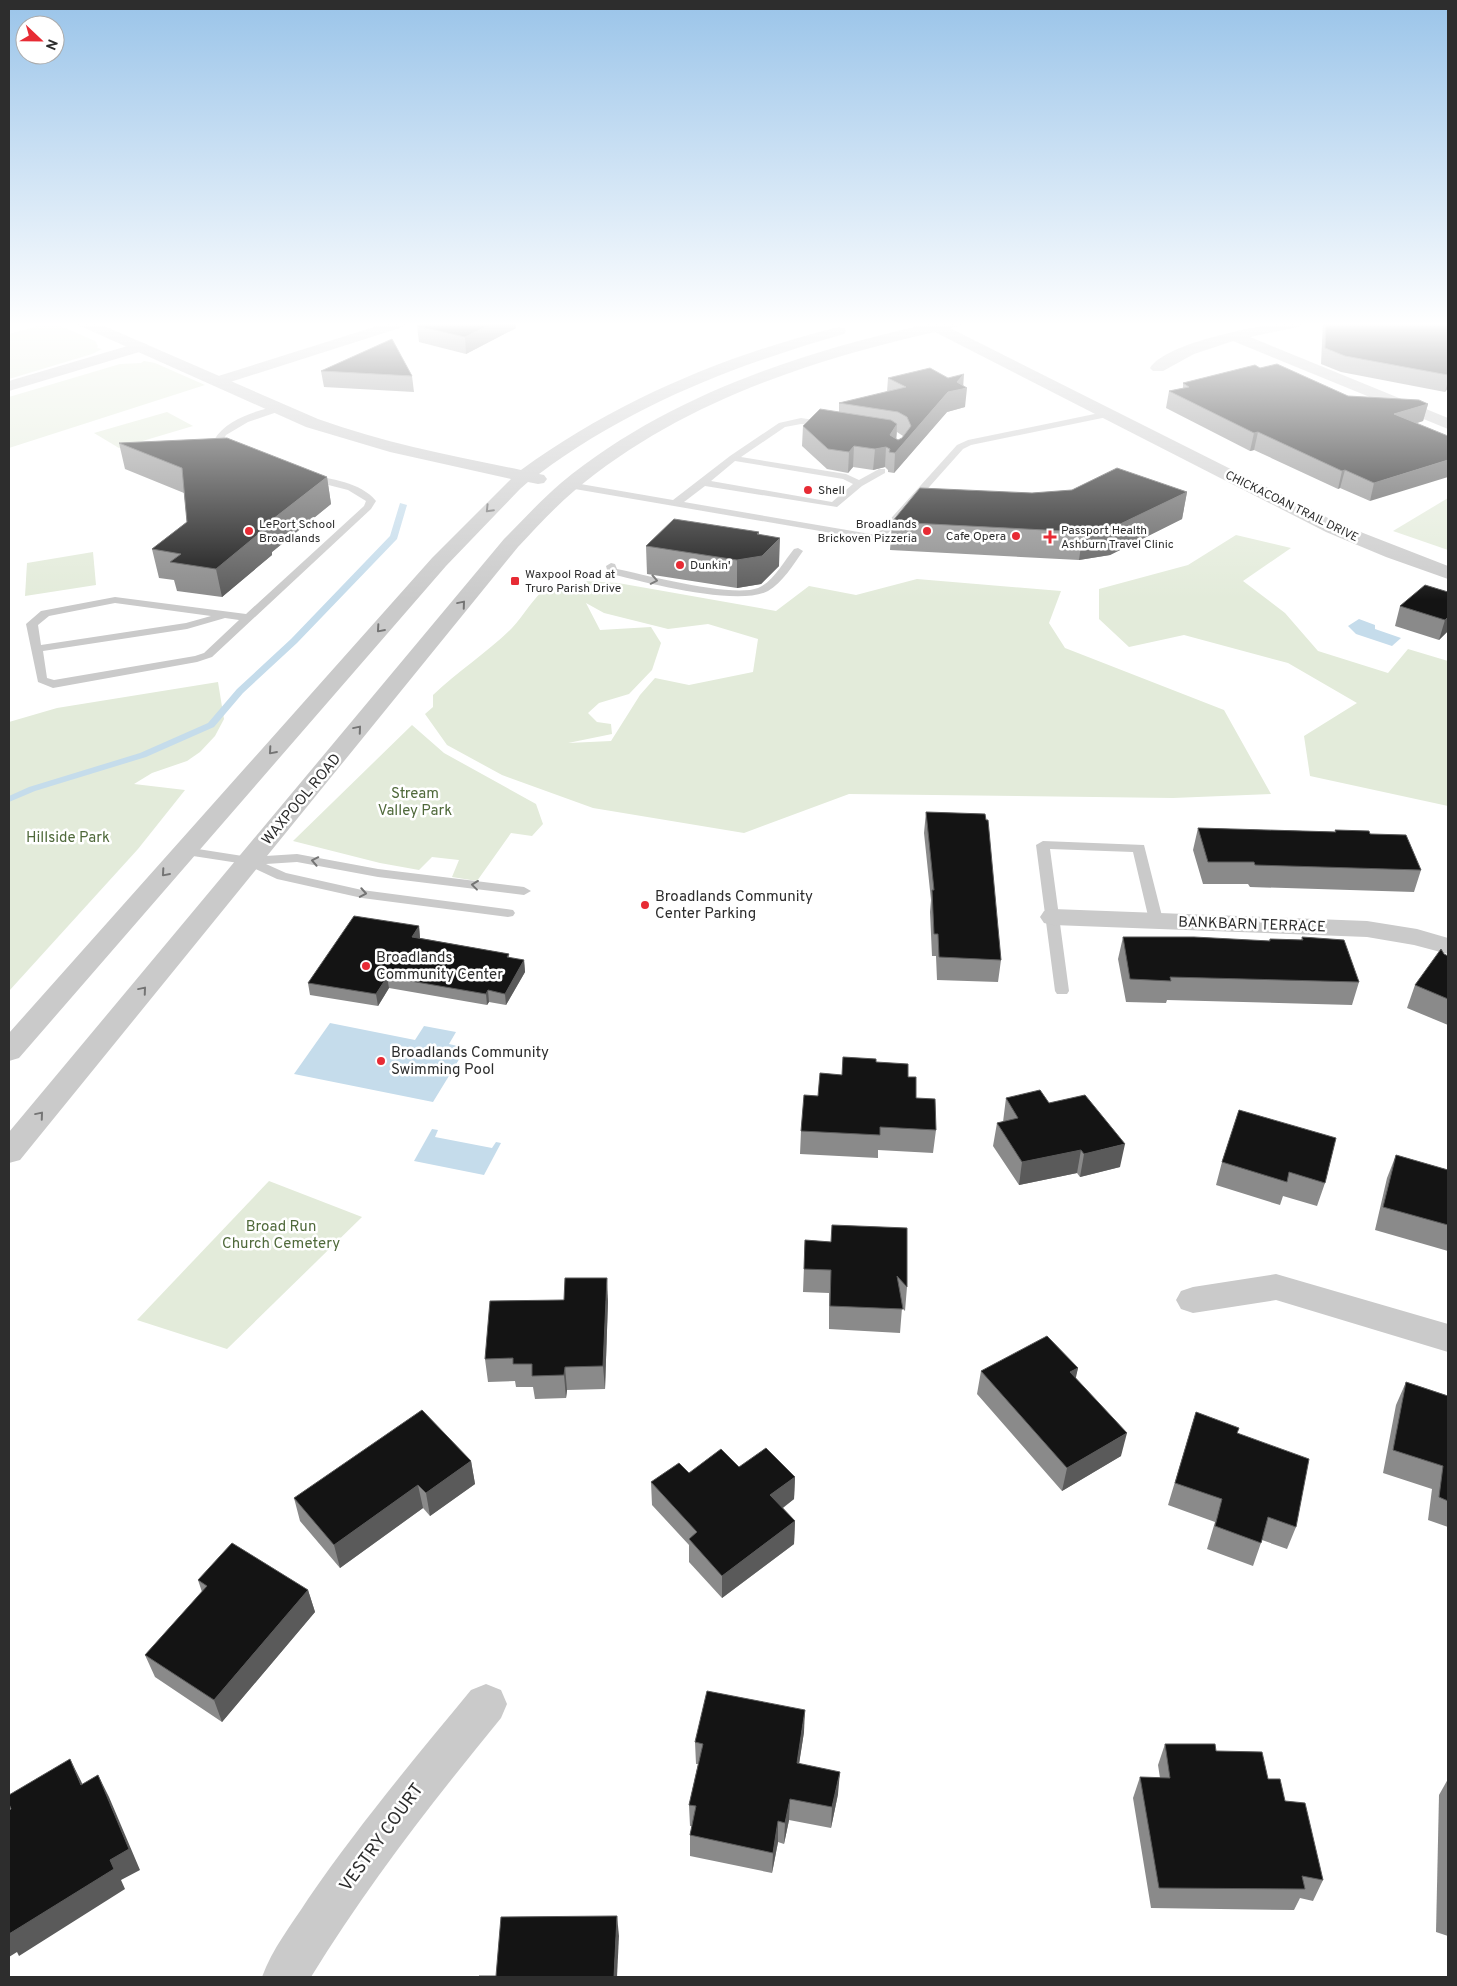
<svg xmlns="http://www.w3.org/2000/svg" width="1457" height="1986" font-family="Overpass,sans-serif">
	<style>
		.green { fill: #e3ebda; fill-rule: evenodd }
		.water { fill: #c5dceb }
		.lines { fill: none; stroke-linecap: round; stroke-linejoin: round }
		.stream { fill: #c5dceb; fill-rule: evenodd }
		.service { fill: #cacaca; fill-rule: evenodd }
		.minor { fill: #cacaca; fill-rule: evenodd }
		.tertiary { fill: #cacaca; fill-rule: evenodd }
		.wall { fill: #8a8a8a; fill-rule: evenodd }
		.shaded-wall { fill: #5a5a5a }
		.building { fill: #141414; stroke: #5a5a5a }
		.oneway { stroke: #747474 }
		.poi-dot { fill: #e72b34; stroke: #fff; stroke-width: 2 }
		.labels { text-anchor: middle; stroke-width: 5; stroke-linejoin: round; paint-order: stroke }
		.far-poi-label { font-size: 12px; fill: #2d2d2d; stroke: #fff; text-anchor: start }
		.far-street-label { font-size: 12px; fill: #2d2d2d; stroke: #fff }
		.park-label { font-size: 15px; fill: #4f693a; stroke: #fff }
		.street-label { font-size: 15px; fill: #2d2d2d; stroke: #fff }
		.poi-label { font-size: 15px; fill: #2d2d2d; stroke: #fff; text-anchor: start }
		.near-street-label { font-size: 18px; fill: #2d2d2d; stroke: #fff }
	</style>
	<rect width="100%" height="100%" fill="#fff"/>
	<g class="green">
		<polygon points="52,322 95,341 98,346 97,348 102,349 92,354 9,379 9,334"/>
		<polygon points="144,361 155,363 205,385 9,448 9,397 120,364 141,363"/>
		<polygon points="167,412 193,426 119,448 94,433"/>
		<polygon points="1448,498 1448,550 1393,531"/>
		<polygon points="1236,535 1291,548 1243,581 1285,613 1318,651 1388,673 1408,649 1448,661 1448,806 1310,776 1304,736 1357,703 1288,663 1184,635 1129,647 1099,619 1099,589 1188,565"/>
		<polygon points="93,552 96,585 25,596 27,563"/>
		<path d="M917,579L1061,591L1049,623L1065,648L1224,710L1271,794L1173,798L849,794L744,833L593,808L502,775L447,745L425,714L433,707V695C458,671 488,652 512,628C524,615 533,598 547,587L565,588L572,593L585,581L618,583L776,611L809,586L856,595ZM586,603L604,613L668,629L708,624L758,639L753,672L689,685L655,678L640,695L611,741L568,743L612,734L611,724L597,722L588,713L599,703L629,694L652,670L661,643L651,627L600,630Z"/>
		<polygon points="218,682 224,719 215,736 200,752 187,761 152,773 134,784 185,790 138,849 9,991 9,722 57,708"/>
		<polygon points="412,725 444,753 536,804 543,824 532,836 511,833 477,881 452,877 459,860 432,857 419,870 380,863 293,841"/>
		<polygon points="269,1181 362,1217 227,1349 137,1320"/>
	</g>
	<g class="water">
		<polygon points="1359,619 1375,625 1375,629 1401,638 1392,646 1356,634 1348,626"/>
		<polygon points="330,1023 415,1040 424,1026 456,1032 449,1044 466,1048 433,1102 294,1074"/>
		<polygon points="432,1129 438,1130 435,1137 492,1148 496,1142 501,1143 484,1175 414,1161"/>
	</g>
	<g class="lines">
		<polygon class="stream" points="400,503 407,505 397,539 297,643 243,693 214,727 146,757 35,791 9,802 9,796 29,787 140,753 208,723 237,689 291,639 390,536"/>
		<g class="service">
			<path d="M280,405L283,406V410L248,422L226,435L224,439L238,448V452H232L214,440C227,418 257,411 280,405Z"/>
			<path d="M1109,411L1113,414L1112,416L971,445L963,449L882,540L878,541L569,488L564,485L569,482L673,500L730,456L779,423L801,418L827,422L832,425L830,427L801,424L785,427L741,457L846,474L859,480L879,469H885V473L862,486L837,507L705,486L684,502L876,535L957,445L968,440ZM735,461L843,479L853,484L832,502L711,481Z"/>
			<path d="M308,474C330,479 361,482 376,501L371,509L212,657L197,662L53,688L38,682L26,624L41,611L115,597L246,614L364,506L366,501L348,490L305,479L303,477ZM115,603L211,616L186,623L41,645L38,625L49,616ZM225,618L239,620L204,653L195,656L54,680L47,678L43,651L187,629Z"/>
			<path d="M798,548L803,551C794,564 782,583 768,591C737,607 643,582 608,573L606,566L611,563L615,564L617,569C646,575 732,598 758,588C773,582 784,561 794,549Z"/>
			<polygon points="1043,841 1144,845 1163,920 1161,923 1151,923 1149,920 1133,852 1050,849 1069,991 1067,994 1057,994 1055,991 1036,845"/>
			<polygon points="185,847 249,857 297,854 378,869 524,887 531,891 524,895 378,877 297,862 266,864 286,873 362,890 513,910 515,913 513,916 508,917 362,898 277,879 245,864 180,854 178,851"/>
		</g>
		<g class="minor">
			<polygon points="390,322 411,322 409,325 224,384 212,384 210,381 212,378"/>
			<path d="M1283,322H1309L1307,325L1250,337L1448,418V429L1233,341L1194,354L1163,371H1153L1150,368C1168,342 1252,328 1283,322Z"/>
			<polygon points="141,342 146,344 149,347 146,350 9,391 9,381"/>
			<polygon points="1053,909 1367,921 1417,929 1448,938 1448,954 1414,945 1367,937 1053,925 1044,923 1040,917 1044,911"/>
			<polygon points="1276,1274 1448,1324 1448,1352 1276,1300 1193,1313 1181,1309 1176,1300 1181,1291 1193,1287"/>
			<path d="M486,1684L501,1690L507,1704L501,1718C433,1801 367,1886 311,1977H262C272,1949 292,1924 308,1899C358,1826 415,1758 471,1690Z"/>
		</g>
		<g class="tertiary">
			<path d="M76,322H95L318,419C384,443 453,456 521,470C616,401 725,355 839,327L844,328L846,331L844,334C735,365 630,406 539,474L544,475L547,479L544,483L538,484L528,482L520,489L446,566L19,1058L9,1061V1033L432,558L511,479L390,452L306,427L78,325Z"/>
			<path d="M923,322H965L963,325L950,328L1340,524L1448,566V579L1386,557L1326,532L935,332C806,361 676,405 574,491C554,508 536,528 518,547L20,1160L9,1163V1132L504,539C523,520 541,500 561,483C664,398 795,354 923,325Z"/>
		</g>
	</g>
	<g class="wall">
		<polygon points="427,322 515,322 516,328 466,354 419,342 417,326"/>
		<polygon points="1323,322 1448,322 1448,388 1445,392 1341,372 1321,364"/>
		<polygon points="1260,368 1348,396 1428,404 1423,421 1416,423 1370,501 1340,488 1338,489 1254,450 1250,451 1166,408 1169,391 1183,388 1183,383"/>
		<polygon points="321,371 412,376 414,392 324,387"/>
		<path d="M888,378L963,385L965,407L947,412L894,473L888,472V470L885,467L873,470L853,467L848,473L827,469L802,446L803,426L839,412V403L887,392ZM897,432L903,436L902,438L898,440L896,439Z"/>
		<polygon points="119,443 327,477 331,504 272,552 272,555 222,597 177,591 174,580 159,578 152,549 187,522 184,493 125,469"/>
		<polygon points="1187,492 1182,519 1110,555 1079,560 890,550 892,522 1032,493"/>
		<polygon points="759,534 779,566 761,584 737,588 647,574 646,546"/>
		<polygon points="1448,592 1448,631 1439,640 1395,626 1400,606"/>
		<polygon points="926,812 1001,960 998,982 937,980 936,956 932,956 930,912 931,900 924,833"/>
		<polygon points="1198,828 1335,832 1335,830 1370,834 1421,870 1414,892 1250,887 1248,884 1203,884 1193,850"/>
		<polygon points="419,926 420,938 509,954 509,958 524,960 525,972 506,1005 489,1002 487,1005 389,988 378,1006 310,995 308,983"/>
		<polygon points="1123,937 1269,941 1270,939 1301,940 1302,937 1359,982 1352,1005 1167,1000 1166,1003 1126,1002 1118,959"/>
		<polygon points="1444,954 1448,956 1448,1025 1407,1008 1415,985"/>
		<polygon points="843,1057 876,1062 908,1077 916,1098 936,1130 933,1153 878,1150 878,1158 800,1154 801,1131 818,1096 842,1075"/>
		<polygon points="1006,1098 1049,1103 1120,1167 1080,1177 1077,1173 1019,1185 993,1146 997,1123 1003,1122"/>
		<polygon points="1239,1110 1325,1183 1317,1206 1283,1196 1280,1205 1216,1185 1222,1162"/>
		<polygon points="1396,1155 1448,1170 1448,1251 1375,1230 1387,1178"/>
		<polygon points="907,1228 907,1287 905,1311 902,1308 900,1333 829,1329 829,1293 803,1292 805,1240 831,1242"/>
		<polygon points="608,1301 605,1389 567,1390 566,1398 535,1399 533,1387 516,1387 515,1381 488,1382 485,1359"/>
		<polygon points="1078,1368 1075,1378 1121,1456 1062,1491 977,1394 981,1371"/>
		<polygon points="1406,1382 1448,1396 1448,1527 1428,1520 1432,1489 1383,1473 1396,1405"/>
		<polygon points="1196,1412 1237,1434 1296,1527 1287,1549 1262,1540 1253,1566 1207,1549 1215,1522 1168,1505"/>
		<polygon points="471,1461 475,1484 430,1516 423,1508 340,1568 300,1521 294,1498"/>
		<polygon points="739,1467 795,1477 794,1499 783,1508 795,1521 794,1544 722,1598 689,1562 689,1545 652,1505 651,1482 689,1473"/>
		<polygon points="198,1580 308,1590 315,1612 222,1722 155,1677 145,1655 202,1592"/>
		<polygon points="804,1732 799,1763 838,1794 831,1828 789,1820 784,1844 778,1842 772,1873 690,1856 690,1835 692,1826 690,1826 689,1805 698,1764 696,1764 695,1742"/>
		<polygon points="1165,1744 1216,1751 1268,1779 1285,1801 1323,1880 1313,1901 1300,1898 1294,1910 1151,1908 1133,1798 1140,1777 1160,1778 1158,1765"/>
		<polygon points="1448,1779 1448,1936 1436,1932 1439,1795"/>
	</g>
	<g class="shaded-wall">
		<polygon points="496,322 515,322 516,328 466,354 465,337"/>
		<polygon points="964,374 963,389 967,388 965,407 947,412 894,473 895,453"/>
		<polygon points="1448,381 1448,388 1445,392"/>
		<polygon points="1428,404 1423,421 1390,432 1394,414"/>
		<polygon points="897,424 896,444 889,452 889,455 890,435"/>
		<polygon points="1258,432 1254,450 1250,451 1254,433"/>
		<polygon points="854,446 853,467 848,473 849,452"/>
		<polygon points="886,447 885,467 873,470 875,449"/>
		<polygon points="1448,460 1448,477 1370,501 1374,483"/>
		<polygon points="1345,470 1340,488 1338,489 1342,471"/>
		<polygon points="327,477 331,504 272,552 272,555 222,597 216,569 264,526"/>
		<polygon points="1187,492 1182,519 1110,555 1079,560 1083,532"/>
		<polygon points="759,532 758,556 780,538 779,566 761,584 737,588 737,560"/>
		<polygon points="1448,617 1448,631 1439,640 1445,620"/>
		<polygon points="419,926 420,938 414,948 412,937"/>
		<polygon points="524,960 525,972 506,1005 505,994"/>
		<polygon points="387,977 389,988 378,1006 376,994"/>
		<polygon points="488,990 489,1002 487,1005 486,994"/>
		<polygon points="1125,1144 1120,1167 1080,1177 1084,1154"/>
		<polygon points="1081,1150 1077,1173 1019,1185 1022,1162"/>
		<polygon points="607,1278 608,1301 605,1389 603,1366"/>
		<polygon points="565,1367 567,1390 566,1398 564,1375"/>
		<polygon points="1078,1368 1073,1391 1070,1372"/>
		<polygon points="1127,1433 1121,1456 1062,1491 1067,1468"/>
		<polygon points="471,1461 475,1484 430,1516 426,1493"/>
		<polygon points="795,1477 794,1499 769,1518 770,1495"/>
		<polygon points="418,1485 423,1508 340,1568 334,1545"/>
		<polygon points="795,1521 794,1544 722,1598 722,1576"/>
		<polygon points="308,1590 315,1612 222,1722 214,1700"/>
		<polygon points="805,1710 804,1732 796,1784 797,1763"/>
		<polygon points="70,1759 81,1781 92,1806 81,1785"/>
		<polygon points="840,1772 838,1794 831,1828 832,1807"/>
		<polygon points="98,1775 109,1797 140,1870 121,1880 125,1889 19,1956 17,1952 9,1957 9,1934 110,1860"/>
		<polygon points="790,1799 789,1820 784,1844 785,1823"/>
		<polygon points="778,1821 778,1842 772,1873 773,1853"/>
		<polygon points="617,1916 619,1936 617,1977 614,1977"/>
	</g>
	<g class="building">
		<polygon points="427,322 496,322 465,337 417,326"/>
		<polygon points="1326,322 1448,322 1448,375 1345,356 1325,348"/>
		<polygon points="392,339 412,376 321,371"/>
		<polygon points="1277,364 1348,396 1419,400 1428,404 1394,414 1448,436 1448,460 1374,483 1345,470 1342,471 1258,432 1254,433 1169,391 1189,387 1183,383 1255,365 1260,368"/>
		<polygon points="930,368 948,378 964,374 957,382 967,388 948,392 895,453 889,452 890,449 886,447 875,449 854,446 849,452 828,449 803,426 820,409 891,420 897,424 890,435 898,440 902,438 911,426 907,417 898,412 839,403 906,387 888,378"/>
		<polygon points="227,438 327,477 264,526 267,527 216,569 170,562 181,554 152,549 187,522 182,468 119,443"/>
		<polygon points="1117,468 1187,492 1114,527 1083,532 892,522 920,488 1032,493 1072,490"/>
		<polygon points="674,519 759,532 757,534 780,538 762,556 737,560 646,546"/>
		<polygon points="1425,585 1448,592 1448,617 1445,620 1400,606"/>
		<polygon points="926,812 985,814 986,820 988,820 1001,960 939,957 938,934 934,934 932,890 934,890"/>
		<polygon points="1198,828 1336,832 1335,830 1369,831 1370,834 1406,835 1421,870 1255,865 1254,862 1208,862"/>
		<polygon points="354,916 419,926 412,937 509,954 507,957 524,960 505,994 488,990 486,994 387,977 376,994 308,983"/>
		<polygon points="1123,937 1194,937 1270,941 1270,939 1303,940 1302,937 1344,940 1359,982 1170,977 1171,981 1130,979"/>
		<polygon points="1441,949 1444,954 1448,956 1448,999 1415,985"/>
		<polygon points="843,1057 876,1059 876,1062 908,1064 908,1077 916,1077 916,1098 935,1099 936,1130 880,1127 880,1135 801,1131 804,1095 818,1096 820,1073 842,1075"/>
		<polygon points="1040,1090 1049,1103 1085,1095 1125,1144 1084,1154 1081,1150 1022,1162 997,1123 1018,1118 1006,1098"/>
		<polygon points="1239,1110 1336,1138 1325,1183 1289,1172 1287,1182 1222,1162"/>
		<polygon points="1396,1155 1448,1170 1448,1225 1383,1207"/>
		<polygon points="832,1225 907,1228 907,1287 897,1276 903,1309 830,1306 831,1270 804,1269 805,1240 831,1242"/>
		<polygon points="565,1278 607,1278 603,1366 565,1367 564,1375 532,1376 532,1364 513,1364 513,1358 485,1359 490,1301 564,1300"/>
		<polygon points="1047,1336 1078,1368 1070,1372 1127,1433 1067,1468 981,1371"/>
		<polygon points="1406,1382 1448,1396 1448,1501 1439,1497 1443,1466 1393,1450"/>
		<polygon points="422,1410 471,1461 426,1493 418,1485 334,1545 294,1498"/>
		<polygon points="1196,1412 1239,1428 1237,1433 1309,1459 1296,1527 1268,1517 1261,1543 1215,1526 1222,1499 1175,1483"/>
		<polygon points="766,1448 795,1477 770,1495 795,1521 722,1576 689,1539 697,1532 651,1482 679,1463 689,1473 721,1449 739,1467"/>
		<polygon points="232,1543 308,1590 214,1700 145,1655 207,1586 198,1580"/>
		<polygon points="707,1691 805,1710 797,1763 840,1772 832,1807 790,1799 785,1823 778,1821 773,1853 690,1835 696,1806 689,1805 703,1744 695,1742"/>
		<polygon points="1165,1744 1215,1744 1216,1751 1262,1752 1268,1779 1280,1779 1285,1801 1305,1803 1323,1880 1302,1876 1305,1889 1159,1888 1140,1777 1170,1778"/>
		<polygon points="70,1759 81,1785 98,1775 129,1849 110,1860 114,1869 9,1934 9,1810 11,1809 9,1804 9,1795"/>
		<polygon points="617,1916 614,1977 479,1977 479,1976 496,1976 501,1917"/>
	</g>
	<defs><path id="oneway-chevron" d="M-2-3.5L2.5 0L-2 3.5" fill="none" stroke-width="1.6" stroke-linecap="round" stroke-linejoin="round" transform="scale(1.25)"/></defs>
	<g class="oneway">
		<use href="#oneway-chevron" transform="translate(489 509) rotate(134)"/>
		<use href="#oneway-chevron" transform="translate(654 580) rotate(11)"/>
		<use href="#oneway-chevron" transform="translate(462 604) rotate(-50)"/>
		<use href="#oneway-chevron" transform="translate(380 629) rotate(131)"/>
		<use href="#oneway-chevron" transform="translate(358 729) rotate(-50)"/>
		<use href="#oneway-chevron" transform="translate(272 751) rotate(131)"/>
		<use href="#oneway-chevron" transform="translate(315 861) rotate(-169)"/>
		<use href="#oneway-chevron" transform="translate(165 873) rotate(131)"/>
		<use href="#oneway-chevron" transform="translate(475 885) rotate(-173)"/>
		<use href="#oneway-chevron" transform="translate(363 893) rotate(10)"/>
		<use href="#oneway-chevron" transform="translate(143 990) rotate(-50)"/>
		<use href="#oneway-chevron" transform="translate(40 1115) rotate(-50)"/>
	</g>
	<linearGradient id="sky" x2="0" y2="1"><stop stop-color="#9ac4e9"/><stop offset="0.54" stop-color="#fff"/><stop offset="1" stop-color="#fff" stop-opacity="0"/></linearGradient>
	<rect width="1457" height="600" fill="url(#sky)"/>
	<g class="poi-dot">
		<circle cx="808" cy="490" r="5"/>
		<circle cx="249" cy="531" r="5"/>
		<circle cx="927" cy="531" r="5"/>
		<circle cx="1016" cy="536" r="5"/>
		<path d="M1047.5 529.5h5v5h5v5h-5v5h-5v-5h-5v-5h5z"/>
		<circle cx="680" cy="565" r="5"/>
		<rect x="510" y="576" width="10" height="10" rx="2.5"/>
		<circle cx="645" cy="905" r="5"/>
		<circle cx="366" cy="966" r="5"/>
		<circle cx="381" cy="1061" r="5"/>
	</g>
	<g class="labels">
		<g class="far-poi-label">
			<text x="818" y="494">Shell</text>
			<text x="259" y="528">LePort School<tspan x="259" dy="14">Broadlands</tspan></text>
			<text x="917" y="528" text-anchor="end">Broadlands<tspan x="917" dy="14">Brickoven Pizzeria</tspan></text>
			<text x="1061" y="534">Passport Health<tspan x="1061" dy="14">Ashburn Travel Clinic</tspan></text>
			<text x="1006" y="540" text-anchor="end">Cafe Opera</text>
			<text x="690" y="569">Dunkin'</text>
			<text x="525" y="578">Waxpool Road at<tspan x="525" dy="14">Truro Parish Drive</tspan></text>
		</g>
		<g class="far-street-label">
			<text transform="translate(1292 506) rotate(26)" y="4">CHICKACOAN TRAIL DRIVE</text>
		</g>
		<g class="park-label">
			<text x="415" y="798">Stream<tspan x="415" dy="17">Valley Park</tspan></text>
			<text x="68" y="842">Hillside Park</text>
			<text x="281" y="1231">Broad Run<tspan x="281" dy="17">Church Cemetery</tspan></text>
		</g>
		<g class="street-label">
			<text transform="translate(301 799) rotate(-50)" y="5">WAXPOOL ROAD</text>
			<text transform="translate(1252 924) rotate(2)" y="5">BANKBARN TERRACE</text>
		</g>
		<g class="poi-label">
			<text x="655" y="901">Broadlands Community<tspan x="655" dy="17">Center Parking</tspan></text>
			<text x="376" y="962">Broadlands<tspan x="376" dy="17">Community Center</tspan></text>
			<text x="391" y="1057">Broadlands Community<tspan x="391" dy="17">Swimming Pool</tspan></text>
		</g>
		<g class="near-street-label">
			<text transform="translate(381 1837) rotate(-54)" y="6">VESTRY COURT</text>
		</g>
	</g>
	<rect width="1457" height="1986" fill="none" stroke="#2d2d2d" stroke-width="20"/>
	<g transform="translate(40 40) rotate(112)"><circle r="24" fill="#ffffff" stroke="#ababab"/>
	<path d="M0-4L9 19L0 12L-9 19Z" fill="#e72b34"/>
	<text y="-8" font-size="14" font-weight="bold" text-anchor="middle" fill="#2d2d2d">N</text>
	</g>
</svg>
